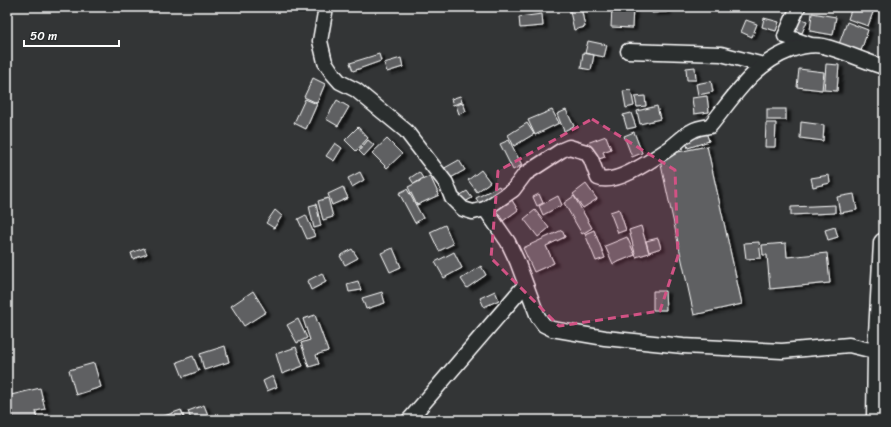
<svg xmlns="http://www.w3.org/2000/svg" width="891" height="427" font-family="Sriracha,sans-serif">
	<style>
		.building { fill: #5f6162; stroke: #fff; filter: url(#shadow) }
		.lines { fill: none; stroke-linecap: round; stroke-linejoin: round }
		.street-casing { stroke: #fff; stroke-width: 17 }
		.secondary-casing { stroke: #fff; stroke-width: 23 }
		.street { stroke: #2a2d2e; stroke-width: 14 }
		.secondary { stroke: #2a2d2e; stroke-width: 20 }
		.marked { fill: #d15284; fill-opacity: 0.2; stroke: #d15284; stroke-width: 3; stroke-dasharray: 8 5; stroke-linejoin: round }
	</style>
	<defs>
		<filter id="shadow"><feDropShadow dx="4.5" dy="2.5" stdDeviation="1" flood-color="#0009"/></filter>
	</defs>
	<rect width="100%" height="100%" fill="#333536"/>
	<filter id="ink" filterUnits="userSpaceOnUse"><feTurbulence type="fractalNoise" baseFrequency=".025" numOctaves="2"/><feDisplacementMap in="SourceGraphic" scale="8" xChannelSelector="R" yChannelSelector="G"/><feConvolveMatrix kernelMatrix="1 2 1 2 8 2 1 2 1" color-interpolation-filters="sRGB"/></filter>
	<g filter="url(#ink)">
		<g class="building">
			<polygon points="569,7 581,7 585,27 574,30"/>
			<polygon points="612,7 633,7 632,28 611,27"/>
			<polygon points="651,7 667,7 667,12 652,13"/>
			<polygon points="852,7 875,7 868,26 848,19"/>
			<polygon points="812,13 836,17 833,35 810,31"/>
			<polygon points="542,14 543,26 520,28 519,17"/>
			<polygon points="764,18 779,22 776,31 762,27"/>
			<polygon points="799,18 807,21 802,33 794,30"/>
			<polygon points="746,20 757,24 752,37 741,32"/>
			<polygon points="847,22 868,30 861,51 839,44"/>
			<polygon points="588,41 607,45 604,57 585,53"/>
			<polygon points="583,53 594,55 591,70 581,68"/>
			<polygon points="379,54 381,61 353,71 350,63"/>
			<polygon points="401,58 403,67 387,72 384,63"/>
			<polygon points="826,64 839,65 837,91 824,90"/>
			<polygon points="695,67 696,80 687,80 686,68"/>
			<polygon points="799,69 824,72 822,90 797,87"/>
			<polygon points="313,78 325,84 317,103 304,97"/>
			<polygon points="711,81 713,92 698,95 696,84"/>
			<polygon points="631,90 634,106 626,108 623,91"/>
			<polygon points="460,96 462,102 453,105 451,99"/>
			<polygon points="645,96 646,106 637,107 635,97"/>
			<polygon points="707,96 709,112 694,114 692,98"/>
			<polygon points="305,99 317,104 306,129 294,123"/>
			<polygon points="337,100 349,107 338,126 326,119"/>
			<polygon points="463,103 466,111 459,114 456,105"/>
			<polygon points="657,106 660,119 640,124 637,111"/>
			<rect x="767" y="109" width="19" height="11"/>
			<polygon points="552,110 559,123 535,135 528,120"/>
			<polygon points="566,110 574,126 564,131 557,114"/>
			<polygon points="631,113 636,127 627,129 623,115"/>
			<polygon points="801,122 824,125 823,141 800,138"/>
			<polygon points="527,123 534,134 514,146 508,135"/>
			<polygon points="766,123 776,123 775,147 765,147"/>
			<polygon points="358,127 368,138 356,151 345,140"/>
			<polygon points="634,132 642,153 632,157 624,136"/>
			<polygon points="706,132 709,141 688,148 685,139"/>
			<polygon points="606,136 611,149 603,152 605,157 593,161 587,143"/>
			<polygon points="387,139 402,154 387,168 372,153"/>
			<polygon points="368,140 374,145 364,156 359,151"/>
			<polygon points="509,140 522,165 513,170 500,144"/>
			<polygon points="335,143 342,148 334,161 326,156"/>
			<polygon points="707,146 742,304 694,315 659,156"/>
			<polygon points="459,160 465,170 447,180 441,170"/>
			<polygon points="481,170 490,182 477,192 468,180"/>
			<polygon points="360,172 364,180 352,187 348,178"/>
			<polygon points="419,172 423,178 414,184 410,178"/>
			<polygon points="829,175 830,183 813,187 811,178"/>
			<polygon points="430,176 439,195 417,205 408,187"/>
			<polygon points="586,184 597,199 583,208 573,194"/>
			<polygon points="499,186 504,196 481,207 476,198"/>
			<polygon points="343,187 348,198 332,205 328,194"/>
			<polygon points="407,189 423,218 415,223 399,193"/>
			<polygon points="467,191 472,198 463,203 459,196"/>
			<polygon points="539,194 543,203 537,206 533,197"/>
			<polygon points="854,194 857,210 840,213 837,197"/>
			<polygon points="558,196 562,205 543,215 539,206"/>
			<polygon points="574,196 592,228 582,234 564,203"/>
			<polygon points="510,197 518,210 503,221 494,208"/>
			<polygon points="328,198 333,217 323,220 318,201"/>
			<polygon points="316,204 321,226 314,228 309,206"/>
			<polygon points="835,205 835,213 791,215 791,207"/>
			<polygon points="619,209 626,230 618,233 610,212"/>
			<polygon points="275,210 282,216 274,228 266,223"/>
			<polygon points="535,210 549,228 538,237 524,219"/>
			<polygon points="306,215 315,236 307,239 298,219"/>
			<polygon points="445,225 453,244 439,251 430,232"/>
			<polygon points="641,226 649,253 636,257 629,230"/>
			<polygon points="835,227 838,237 828,240 825,230"/>
			<polygon points="562,230 565,237 546,246 554,263 534,272 523,248"/>
			<polygon points="594,230 605,258 596,261 585,234"/>
			<polygon points="627,237 635,255 613,264 605,246"/>
			<polygon points="658,238 661,248 649,252 646,241"/>
			<polygon points="759,242 761,258 746,259 744,243"/>
			<polygon points="786,243 787,257 827,253 830,283 770,289 767,255 763,255 762,245"/>
			<polygon points="144,248 147,254 133,259 131,253"/>
			<polygon points="393,248 401,267 390,272 381,253"/>
			<polygon points="352,249 358,258 345,265 340,256"/>
			<polygon points="454,252 462,268 444,278 435,262"/>
			<polygon points="481,266 486,275 467,288 461,279"/>
			<polygon points="322,273 326,282 311,290 307,281"/>
			<polygon points="358,281 361,290 349,292 347,284"/>
			<polygon points="253,291 266,312 244,326 231,306"/>
			<polygon points="495,291 499,300 484,307 480,298"/>
			<polygon points="653,291 665,291 666,310 653,310"/>
			<polygon points="382,292 385,303 366,309 362,298"/>
			<polygon points="315,315 328,351 316,355 319,364 309,367 301,343 310,340 303,319"/>
			<polygon points="298,319 307,338 297,343 287,325"/>
			<polygon points="225,346 229,362 204,370 200,354"/>
			<polygon points="296,347 303,366 282,374 276,354"/>
			<polygon points="193,356 199,371 183,377 177,362"/>
			<polygon points="94,363 101,387 76,395 69,370"/>
			<polygon points="273,376 277,387 267,391 263,381"/>
			<polygon points="40,388 45,409 36,411 37,418 29,420 13,420 7,396"/>
			<polygon points="204,405 210,420 191,420 188,411"/>
			<polygon points="181,410 185,420 153,420"/>
		</g>
		<g class="lines">
			<defs>
				<g id="street">
					<polyline points="326,7 320,41 325,62 333,74 340,82 356,90 406,131 446,183 452,198 463,209 473,212 485,209 508,242 517,261 538,317 544,325 552,329 605,338 683,346 782,351 849,345 878,352"/>
					<polyline points="798,7 785,36 811,45"/>
					<polyline points="628,51 721,54 764,65"/>
					<path d="M485,209L513,190L525,174L562,150L569,147L586,152L591,159L598,178C616,186 655,158 670,148C677,143 684,135 692,131C697,128 704,127 710,126C734,97 753,64 791,50C802,46 812,44 823,46C844,51 863,61 884,67"/>
					<polyline points="409,420 525,285"/>
				</g>
				<polyline id="secondary" points="877,420 878,352 884,243"/>
			</defs>
			<use href="#street" class="street-casing"/>
			<use href="#secondary" class="secondary-casing"/>
			<use href="#street" class="street"/>
			<use href="#secondary" class="secondary"/>
		</g>
	</g>
	<path class="marked" d="M592,119L675,170L678,256L660,311L559,326L491,258L498,171Z"/>
	<rect width="891" height="427" fill="none" stroke="#2a2d2e" stroke-width="24"/>
	<rect x="12" y="12" width="867" height="403" fill="none" stroke="#fff" stroke-width="1.5" filter="url(#ink)"/>
	<path d="M24 40v6h95v-6" fill="none" stroke="#ffffff" stroke-width="2"/>
	<text x="30" y="40" font-size="12" fill="#ffffff" stroke="#2a2d2e" stroke-width="3" paint-order="stroke">50 m</text>
</svg>
